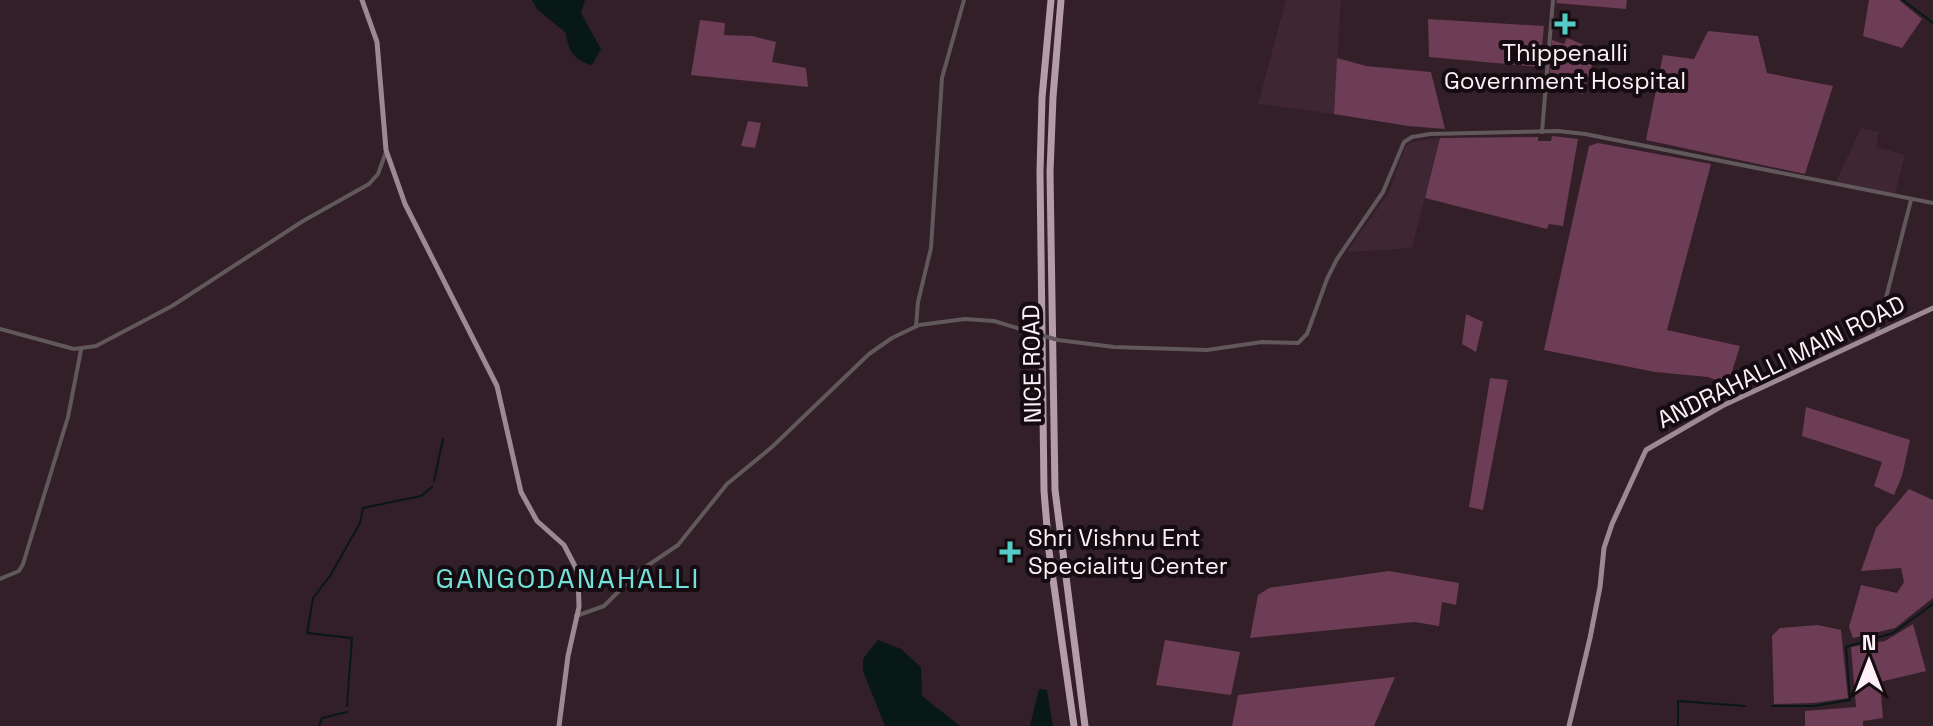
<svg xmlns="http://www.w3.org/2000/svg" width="1933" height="726" font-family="'Space Grotesk',sans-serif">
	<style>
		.built { fill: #3f2633 }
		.green { fill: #6d3c55 }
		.water { fill: #071817 }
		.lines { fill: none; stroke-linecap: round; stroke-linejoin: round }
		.stream { stroke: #071817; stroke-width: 2 }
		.minor { stroke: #61585c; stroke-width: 4 }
		.major { stroke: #9d8992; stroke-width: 5 }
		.highway { stroke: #b49ca8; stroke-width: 7 }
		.minor-bridge { stroke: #61585c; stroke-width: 4 }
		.poi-dot { fill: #54cdc7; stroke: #140c10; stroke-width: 3 }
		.labels { text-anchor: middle; stroke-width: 8; stroke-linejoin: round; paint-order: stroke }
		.poi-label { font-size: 24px; fill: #fef0f6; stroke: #140c10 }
		.street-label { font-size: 24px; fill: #fef0f6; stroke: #140c10 }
		.quarter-label { font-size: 28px; letter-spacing: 2px; fill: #75e0da; stroke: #140c10 }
	</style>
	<rect width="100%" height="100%" fill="#321f28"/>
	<g class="built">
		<polygon points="1286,0 1341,0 1334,114 1258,104"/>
		<polygon points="1861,128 1879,132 1876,147 1905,155 1895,194 1836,182"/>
		<polygon points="1440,138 1412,248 1347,252 1389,192 1405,147 1411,142"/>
	</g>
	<g class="green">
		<polygon points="1557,0 1627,0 1626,9 1556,3"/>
		<polygon points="1869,0 1899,0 1922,19 1902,48 1863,36"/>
		<polygon points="1428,19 1544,26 1540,67 1429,57"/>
		<polygon points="700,20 725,23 724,35 752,36 776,42 772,62 806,68 808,87 691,75"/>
		<polygon points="1708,31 1758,36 1767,73 1833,86 1805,174 1646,140 1663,55 1694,59"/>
		<polygon points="1567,38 1597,50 1583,94 1549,85 1552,40 1564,44"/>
		<polygon points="1337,58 1366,66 1431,72 1445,129 1408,126 1334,114"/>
		<polygon points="748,121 761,123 755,148 741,146"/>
		<polygon points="1552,136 1578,139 1563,226 1549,224 1547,229 1425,198 1440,138 1538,137 1538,141 1551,141"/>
		<polygon points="1598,143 1711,164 1667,330 1740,346 1728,384 1708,377 1655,372 1544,350 1589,146"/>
		<polygon points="1466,314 1483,322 1476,352 1462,344"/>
		<polygon points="1490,378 1508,380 1483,510 1469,507"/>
		<polygon points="1806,407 1910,440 1902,476 1894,495 1874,486 1882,462 1802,436"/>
		<polygon points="1909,489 1933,500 1933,598 1895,628 1853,638 1849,627 1861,585 1897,593 1904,582 1901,568 1861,571 1876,528"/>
		<polygon points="1389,571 1459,583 1456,605 1442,602 1439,626 1414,622 1250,638 1258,595 1269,588"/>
		<polygon points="1913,624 1926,671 1880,682 1883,718 1863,721 1863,726 1805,726 1805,711 1856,707 1851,647 1885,641"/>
		<polygon points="1818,625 1841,630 1848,698 1814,703 1774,704 1772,636 1780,628"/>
		<polygon points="1165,640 1240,652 1231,695 1156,685"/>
		<polygon points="1395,677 1374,726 1232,726 1238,695"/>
	</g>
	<g class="water">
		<path d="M532,0H585L581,13L601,49L592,65C574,61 568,50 566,33L537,9Z"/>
		<polygon points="878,640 901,649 921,667 922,696 960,726 885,726 863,671 863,659"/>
		<polygon points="1039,689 1047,690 1053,726 1030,726"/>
	</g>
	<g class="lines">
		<g class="stream">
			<polyline points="1903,0 1933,23"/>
			<polyline points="434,481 443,439"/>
			<polyline points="347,706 352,638 307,633 313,598 330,576 360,523 363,508 421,496 432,487"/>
			<polyline points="1772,706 1814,706 1850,700 1846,647 1893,633 1933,604"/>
			<polyline points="319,726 322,718 347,712"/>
			<polyline points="1678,726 1678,701 1745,706"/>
		</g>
		<g class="minor">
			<polyline points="1542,132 1553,0"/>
			<polyline points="916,326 918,302 931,248 942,78 964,0"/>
			<polyline points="0,329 74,349 96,346 172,306 303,221 369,184 378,174 386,152"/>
			<polyline points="1877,333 1911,200"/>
			<polyline points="1058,340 1114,347 1207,350 1262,342 1298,343 1307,334 1327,279 1337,259 1383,192 1404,142 1412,137 1430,134 1558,131 1585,134 1933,203"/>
			<polyline points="0,579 19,571 23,564 68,417 81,350"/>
			<polyline points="576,616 604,606 638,572 678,545 727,484 772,447 869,354 892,338 919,325 965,319 994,321 1037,334"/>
		</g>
		<g class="major">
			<polyline points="362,0 377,42 386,150 405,204 497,386 521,492 537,521 564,545 578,572 579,607 568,656 559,726"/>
			<polyline points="1569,726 1590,638 1600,587 1604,548 1612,524 1646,450 1722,406 1933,308"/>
		</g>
		<g class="highway">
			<polyline points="1051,0 1042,98 1040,172 1044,491 1049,551 1074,726"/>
			<polyline points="1061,0 1053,97 1050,172 1055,490 1085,726"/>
		</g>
		<polyline class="minor-bridge" points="1037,334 1058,340"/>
	</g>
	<g class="poi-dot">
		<path d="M1561 12h8v8h8v8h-8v8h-8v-8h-8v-8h8z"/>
		<path d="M1006 540h8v8h8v8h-8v8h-8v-8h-8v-8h8z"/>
	</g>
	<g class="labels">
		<g class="poi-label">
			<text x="1565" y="61">Thippenalli<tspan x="1565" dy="28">Government Hospital</tspan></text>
			<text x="1028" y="546" text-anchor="start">Shri Vishnu Ent<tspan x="1028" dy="28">Speciality Center</tspan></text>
		</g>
		<g class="street-label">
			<text transform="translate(1781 362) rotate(-26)" y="8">ANDRAHALLI MAIN ROAD</text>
			<text transform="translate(1032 364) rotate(-91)" y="8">NICE ROAD</text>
		</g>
		<g class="quarter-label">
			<text x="568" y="588">GANGODANAHALLI</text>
		</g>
	</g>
	<g transform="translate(1869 662)" stroke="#140c10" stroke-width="6" paint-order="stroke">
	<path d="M0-6L14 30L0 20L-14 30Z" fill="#fef0f6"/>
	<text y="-12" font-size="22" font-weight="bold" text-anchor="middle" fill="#fef0f6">N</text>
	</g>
</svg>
